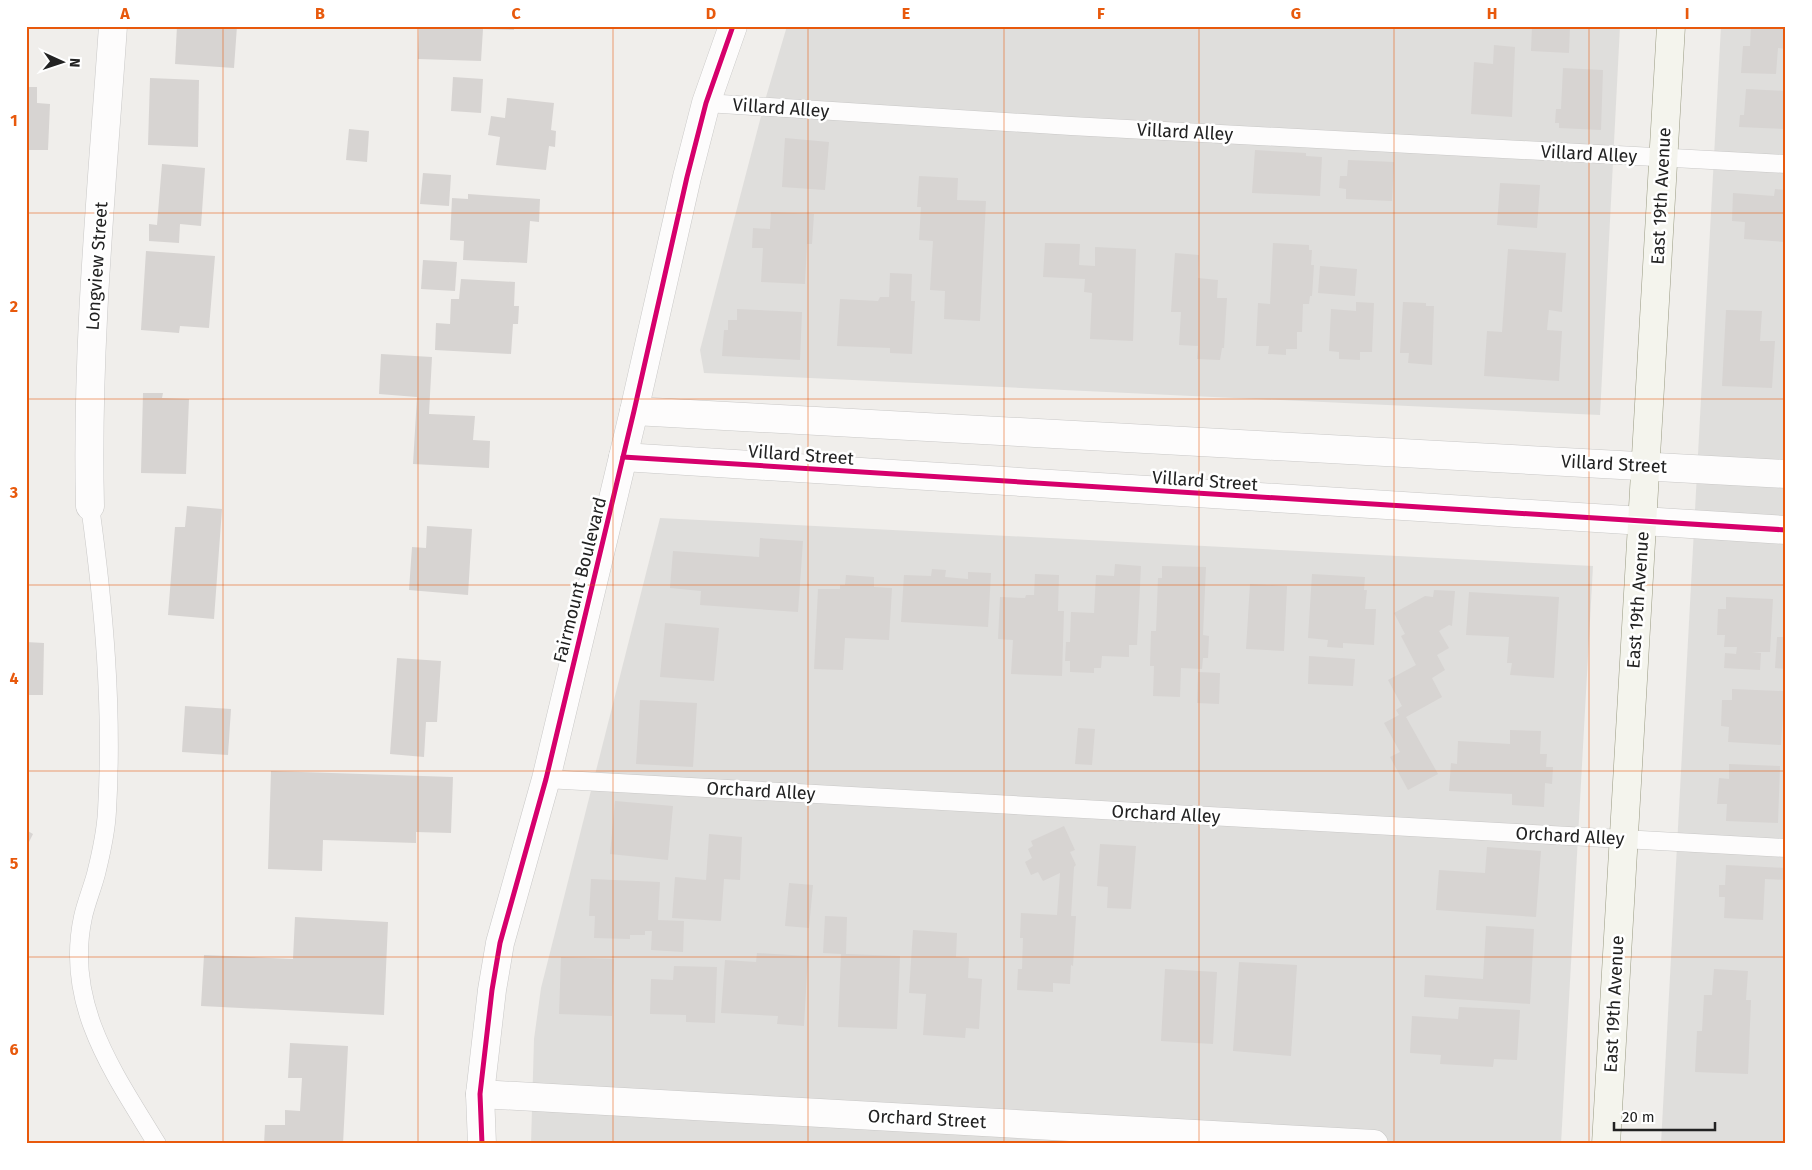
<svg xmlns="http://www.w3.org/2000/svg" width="1812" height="1170" font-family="'Fira Sans',sans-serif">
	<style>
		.residential { fill: #dfdedc }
		.building { fill: #d7d4d2 }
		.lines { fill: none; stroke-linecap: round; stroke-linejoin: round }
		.lane-casing { stroke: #c9c8c7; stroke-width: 19 }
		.street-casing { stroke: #c9c8c7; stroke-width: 29 }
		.secondary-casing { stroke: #999a82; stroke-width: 29 }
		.lane { stroke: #fdfcfc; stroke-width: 18 }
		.street { stroke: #fdfcfc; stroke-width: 28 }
		.secondary { stroke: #f4f4ed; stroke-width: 28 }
		.cycleway-casing { stroke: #fff; stroke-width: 8 }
		.cycleway { stroke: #d6006c; stroke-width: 5 }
		.grid { fill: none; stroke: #e8590c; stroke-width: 1; stroke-opacity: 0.55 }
		.labels { text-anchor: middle; stroke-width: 5; stroke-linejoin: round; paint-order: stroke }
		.street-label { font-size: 18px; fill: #222; stroke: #fff }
		.neatline { fill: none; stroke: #e8590c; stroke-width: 2 }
		.grid-label { font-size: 16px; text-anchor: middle; font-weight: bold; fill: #e8590c }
	</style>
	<rect width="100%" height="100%" fill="#f0eeeb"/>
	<g class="residential">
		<polygon points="787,26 1620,26 1600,415 704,373 700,350 766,97"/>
		<polygon points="1721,26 1786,26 1786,1144 1661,1144"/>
		<polygon points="660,518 1593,566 1561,1144 531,1144 534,1039 541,988"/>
	</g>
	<g class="building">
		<polygon points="177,26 237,26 234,68 175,64"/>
		<polygon points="419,26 514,26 514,30 483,29 481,61 418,59"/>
		<polygon points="1532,26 1570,26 1569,53 1531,51"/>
		<polygon points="1751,26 1786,26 1786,49 1778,48 1776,74 1741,73 1743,46 1750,46"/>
		<polygon points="1494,45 1515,47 1512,117 1471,114 1474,62 1493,64"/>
		<polygon points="1563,68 1603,70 1601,130 1559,128 1559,123 1555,123 1556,109 1561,109"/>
		<polygon points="453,77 483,79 481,113 451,111"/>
		<polygon points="150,78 199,80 198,147 148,145"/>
		<polygon points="26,87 37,87 37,103 50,104 48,150 26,150"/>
		<polygon points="1746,89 1786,91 1786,129 1739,127 1740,115 1744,115"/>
		<polygon points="507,98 554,103 551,130 556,131 555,147 549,146 546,170 496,165 500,137 488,135 491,116 505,118"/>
		<polygon points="349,129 369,131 367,162 346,160"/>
		<polygon points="785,138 829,142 825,190 782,187"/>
		<polygon points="1255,150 1306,153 1306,156 1322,157 1320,196 1252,193"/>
		<polygon points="1348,160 1394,162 1392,201 1346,199 1346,189 1339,188 1340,176 1347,176"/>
		<polygon points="162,164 205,168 201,226 180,224 179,243 149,241 149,224 157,225"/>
		<polygon points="423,173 451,175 449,206 420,204"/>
		<polygon points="919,176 958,178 957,200 986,201 980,321 944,319 945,291 930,290 933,241 919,240 921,207 917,207"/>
		<polygon points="1500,183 1540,185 1537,228 1497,225"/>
		<polygon points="1775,189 1786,190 1786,242 1744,239 1745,222 1732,221 1733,193 1774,196"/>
		<polygon points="468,194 540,199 539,222 530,221 527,263 463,260 464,241 450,240 452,198 468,199"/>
		<polygon points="771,212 814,214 812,244 807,244 805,284 761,282 763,248 752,248 753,228 770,229"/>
		<polygon points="1045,243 1080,244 1079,265 1095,266 1095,247 1136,249 1133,341 1090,339 1092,293 1084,292 1085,279 1043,277"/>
		<polygon points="1273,243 1309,245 1309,250 1312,250 1311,265 1314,265 1312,296 1310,296 1309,304 1303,304 1302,332 1297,332 1297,349 1286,349 1286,355 1268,354 1269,346 1256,346 1258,303 1270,304"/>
		<polygon points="1508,249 1566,253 1562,312 1549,310 1547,330 1562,331 1559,381 1484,376 1487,331 1502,332"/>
		<polygon points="146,251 215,256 209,328 180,326 179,333 141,330"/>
		<polygon points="1175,253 1199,255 1198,278 1218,280 1217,298 1227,298 1224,348 1222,348 1220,360 1197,359 1198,346 1179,345 1181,312 1171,312"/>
		<polygon points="423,260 457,262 455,291 421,289"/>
		<polygon points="1320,266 1357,269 1355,296 1318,293"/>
		<polygon points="890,273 912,274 911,301 915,301 912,354 890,353 890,348 837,346 840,299 878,301 880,297 889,297"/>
		<polygon points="461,279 515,282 514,306 519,306 518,324 513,324 511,354 435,350 436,323 450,324 451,299 459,299"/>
		<polygon points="1356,302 1374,303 1372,352 1360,352 1360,360 1339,359 1339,352 1329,351 1331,309 1356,311"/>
		<polygon points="1403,302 1426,303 1426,306 1434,306 1432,365 1408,363 1409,353 1400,353"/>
		<polygon points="737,309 802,312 800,360 722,356 724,330 728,330 728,320 737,320"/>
		<polygon points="1726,310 1762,311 1760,341 1775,341 1772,388 1722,386"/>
		<polygon points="381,354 432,357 429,414 475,416 473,440 490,441 489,468 413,464 417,397 379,394"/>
		<polygon points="143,393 163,393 162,398 189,399 186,474 141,473"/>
		<polygon points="187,506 222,509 214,619 168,615 175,527 185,527"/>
		<polygon points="427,526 472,529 468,595 409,590 412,547 426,548"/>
		<polygon points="760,538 803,541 798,612 700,605 701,591 670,588 673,551 759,557"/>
		<polygon points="1115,564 1141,566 1137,645 1129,645 1129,657 1102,656 1101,668 1094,668 1094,673 1070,672 1070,661 1065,661 1066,642 1070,642 1071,612 1094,613 1096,575 1114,576"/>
		<polygon points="1162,566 1206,567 1203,635 1209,636 1208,658 1203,658 1202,669 1181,668 1180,697 1153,696 1154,666 1150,666 1151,631 1156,631 1158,578 1162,578"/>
		<polygon points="932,569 946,570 945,577 968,579 968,572 991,573 988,627 901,622 904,575 931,576"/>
		<polygon points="1035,574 1059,575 1058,611 1064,611 1062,676 1011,674 1013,640 998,639 1000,597 1025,598 1026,595 1034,595"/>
		<polygon points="1312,574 1365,577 1364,590 1367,590 1365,609 1376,609 1374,645 1343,643 1343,648 1327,647 1328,640 1308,638"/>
		<polygon points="846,575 874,577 874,587 892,588 889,640 845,638 843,670 814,669 818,589 840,589 840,585 845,585"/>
		<polygon points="1250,584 1287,586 1284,651 1246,649"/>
		<polygon points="1434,590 1455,591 1452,626 1449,625 1439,631 1449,648 1437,655 1445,670 1432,678 1442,697 1406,717 1438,774 1408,790 1390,757 1400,752 1384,723 1399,715 1396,710 1402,706 1388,680 1416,665 1401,636 1405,634 1394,613 1425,596 1433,597"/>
		<polygon points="1469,592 1559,597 1554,678 1510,675 1512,663 1507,663 1509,637 1466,635"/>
		<polygon points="1726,597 1773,599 1770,652 1752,652 1761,653 1760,670 1724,668 1725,653 1736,654 1737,647 1724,647 1725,635 1717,635 1718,609 1726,609"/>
		<polygon points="665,623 719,628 714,681 660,677"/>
		<polygon points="1777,637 1786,637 1786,669 1775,668"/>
		<polygon points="26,642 44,643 43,695 26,695"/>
		<polygon points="1309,656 1355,659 1353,686 1308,684"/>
		<polygon points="397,658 441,661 437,722 426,722 424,757 390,754"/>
		<polygon points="1198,672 1220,673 1219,704 1197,703"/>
		<polygon points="1732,689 1783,691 1783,696 1786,696 1786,714 1783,714 1781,745 1728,742 1729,727 1721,726 1722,700 1732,700"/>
		<polygon points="640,700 697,703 693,767 636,764"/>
		<polygon points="185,706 231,709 228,755 182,752"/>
		<polygon points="1078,728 1095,729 1092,765 1075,764"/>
		<polygon points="1510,730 1541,731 1540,754 1547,754 1546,767 1553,767 1552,784 1545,783 1544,807 1512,805 1512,794 1449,791 1451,763 1457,764 1458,741 1510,744"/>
		<polygon points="1729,764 1780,766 1778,823 1726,821 1727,804 1717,804 1719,778 1729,779"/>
		<polygon points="271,771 453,777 451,833 416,832 416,843 323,840 322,871 268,869"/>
		<polygon points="615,801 673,806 668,860 610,854"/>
		<polygon points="1064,826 1075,850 1070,852 1076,865 1074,867 1071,916 1076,916 1073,966 1071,965 1070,984 1053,983 1053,992 1017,990 1018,969 1022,969 1023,938 1020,938 1021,913 1057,915 1060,873 1043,881 1038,872 1031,875 1025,862 1032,858 1028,849 1033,846 1031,841"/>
		<polygon points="26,830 33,834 26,848"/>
		<polygon points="709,834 742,837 740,880 724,879 721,921 672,918 675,877 706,880"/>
		<polygon points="1100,844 1136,846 1131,909 1107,908 1108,887 1097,886"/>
		<polygon points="1487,847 1541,851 1536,917 1436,910 1439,870 1485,873"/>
		<polygon points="1726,865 1786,868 1786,880 1765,879 1763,920 1724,918 1725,897 1719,897 1719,885 1725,885"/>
		<polygon points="591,879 660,882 658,920 684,921 683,952 651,950 652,931 645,931 645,935 630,935 630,939 594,938 595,916 589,916"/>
		<polygon points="789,883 813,885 809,928 785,926"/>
		<polygon points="825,916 847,917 846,954 900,956 897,1029 838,1027 841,954 823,953"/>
		<polygon points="295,917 388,922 384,1015 201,1006 204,955 293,959"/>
		<polygon points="1486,926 1534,929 1530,1004 1424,997 1425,975 1483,979"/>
		<polygon points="913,930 957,933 956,957 969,958 968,978 982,979 979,1029 966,1028 965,1038 923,1035 926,994 909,993"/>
		<polygon points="757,953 808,956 804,1026 777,1024 778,1016 721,1013 725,960 756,962"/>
		<polygon points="561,957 614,959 612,1016 559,1014"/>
		<polygon points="1239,962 1297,965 1291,1056 1233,1051"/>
		<polygon points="674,966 717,967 715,1023 686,1022 686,1015 650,1014 651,979 673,980"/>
		<polygon points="1165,969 1217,972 1213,1044 1161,1041"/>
		<polygon points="1714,969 1748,971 1746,1000 1751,1000 1748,1074 1695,1072 1697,1031 1702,1031 1704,995 1712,995"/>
		<polygon points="1459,1007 1520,1010 1517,1060 1494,1059 1493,1067 1440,1064 1441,1055 1410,1053 1412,1016 1458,1019"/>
		<polygon points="290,1043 348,1046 343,1144 264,1144 265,1125 285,1125 285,1110 300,1111 302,1078 288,1078"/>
	</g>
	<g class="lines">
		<defs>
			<g id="lane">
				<polyline points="706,103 1071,126 1786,164"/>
				<path d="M90,506C104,607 113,709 107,811C106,831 101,854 96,874C92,889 86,903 83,917C64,1005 114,1073 157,1144"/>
				<polyline points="546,779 1786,848"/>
			</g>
			<g id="street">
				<polyline points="634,411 1786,474"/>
				<polyline points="623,457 1786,530"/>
				<path d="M90,506C86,346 102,186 113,26"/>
				<polyline points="480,1094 1374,1144"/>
				<polyline points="482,1144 480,1094 492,990 500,943 546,779 634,411 687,177 706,103 733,26"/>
			</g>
			<polyline id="secondary" points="1606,1144 1671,26"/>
		</defs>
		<use href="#lane" class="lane-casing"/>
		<use href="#street" class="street-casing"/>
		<use href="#secondary" class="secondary-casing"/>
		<use href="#lane" class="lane"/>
		<use href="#street" class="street"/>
		<use href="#secondary" class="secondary"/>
		<defs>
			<g id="cycleway">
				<polyline points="623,457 1786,530"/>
				<polyline points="482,1144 480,1094 492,990 500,943 546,779 634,411 687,177 706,103 733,26"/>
			</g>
		</defs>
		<use href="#cycleway" class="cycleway-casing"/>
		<use href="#cycleway" class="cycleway"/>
	</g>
	<path class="grid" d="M223,26V1144M418,26V1144M613,26V1144M808,26V1144M1004,26V1144M1199,26V1144M1394,26V1144M1589,26V1144M26,213H1786M26,399H1786M26,585H1786M26,771H1786M26,957H1786"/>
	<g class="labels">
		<g class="street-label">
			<text transform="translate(781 108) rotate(4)" y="6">Villard Alley</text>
			<text transform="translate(1185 132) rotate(3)" y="6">Villard Alley</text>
			<text transform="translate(1589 154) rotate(3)" y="6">Villard Alley</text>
			<text transform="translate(1661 196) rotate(-87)" y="6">East 19th Avenue</text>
			<text transform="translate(97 266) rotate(-86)" y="6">Longview Street</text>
			<text transform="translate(801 455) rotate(4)" y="6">Villard Street</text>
			<text transform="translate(1614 464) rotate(3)" y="6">Villard Street</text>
			<text transform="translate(1205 481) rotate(4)" y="6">Villard Street</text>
			<text transform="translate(580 580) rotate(-76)" y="6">Fairmount Boulevard</text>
			<text transform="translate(1638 600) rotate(-86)" y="6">East 19th Avenue</text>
			<text transform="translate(761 791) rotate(3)" y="6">Orchard Alley</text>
			<text transform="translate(1166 814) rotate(3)" y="6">Orchard Alley</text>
			<text transform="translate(1570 836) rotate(3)" y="6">Orchard Alley</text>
			<text transform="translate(1614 1004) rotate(-87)" y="6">East 19th Avenue</text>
			<text transform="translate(927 1119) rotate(3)" y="6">Orchard Street</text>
		</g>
	</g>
	<rect width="1812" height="1170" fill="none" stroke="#ffffff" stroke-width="55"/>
	<g transform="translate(62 62) rotate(93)" stroke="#ffffff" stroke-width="4" paint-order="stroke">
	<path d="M0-4L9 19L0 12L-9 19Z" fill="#222222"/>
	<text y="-8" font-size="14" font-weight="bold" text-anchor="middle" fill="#222222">N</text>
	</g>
	<path d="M1614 1122v8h101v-8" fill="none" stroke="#222222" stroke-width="2.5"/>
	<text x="1622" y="1122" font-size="15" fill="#222222" stroke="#ffffff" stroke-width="4" paint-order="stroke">20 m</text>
	<rect x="28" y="28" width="1756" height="1114" class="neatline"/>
	<g class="grid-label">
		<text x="125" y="19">A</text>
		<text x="320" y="19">B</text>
		<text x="516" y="19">C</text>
		<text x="711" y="19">D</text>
		<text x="906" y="19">E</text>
		<text x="1101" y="19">F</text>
		<text x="1296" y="19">G</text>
		<text x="1492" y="19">H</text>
		<text x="1687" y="19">I</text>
		<text x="14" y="126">1</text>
		<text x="14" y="312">2</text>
		<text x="14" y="498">3</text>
		<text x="14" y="684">4</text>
		<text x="14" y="869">5</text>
		<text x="14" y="1055">6</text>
	</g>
</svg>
